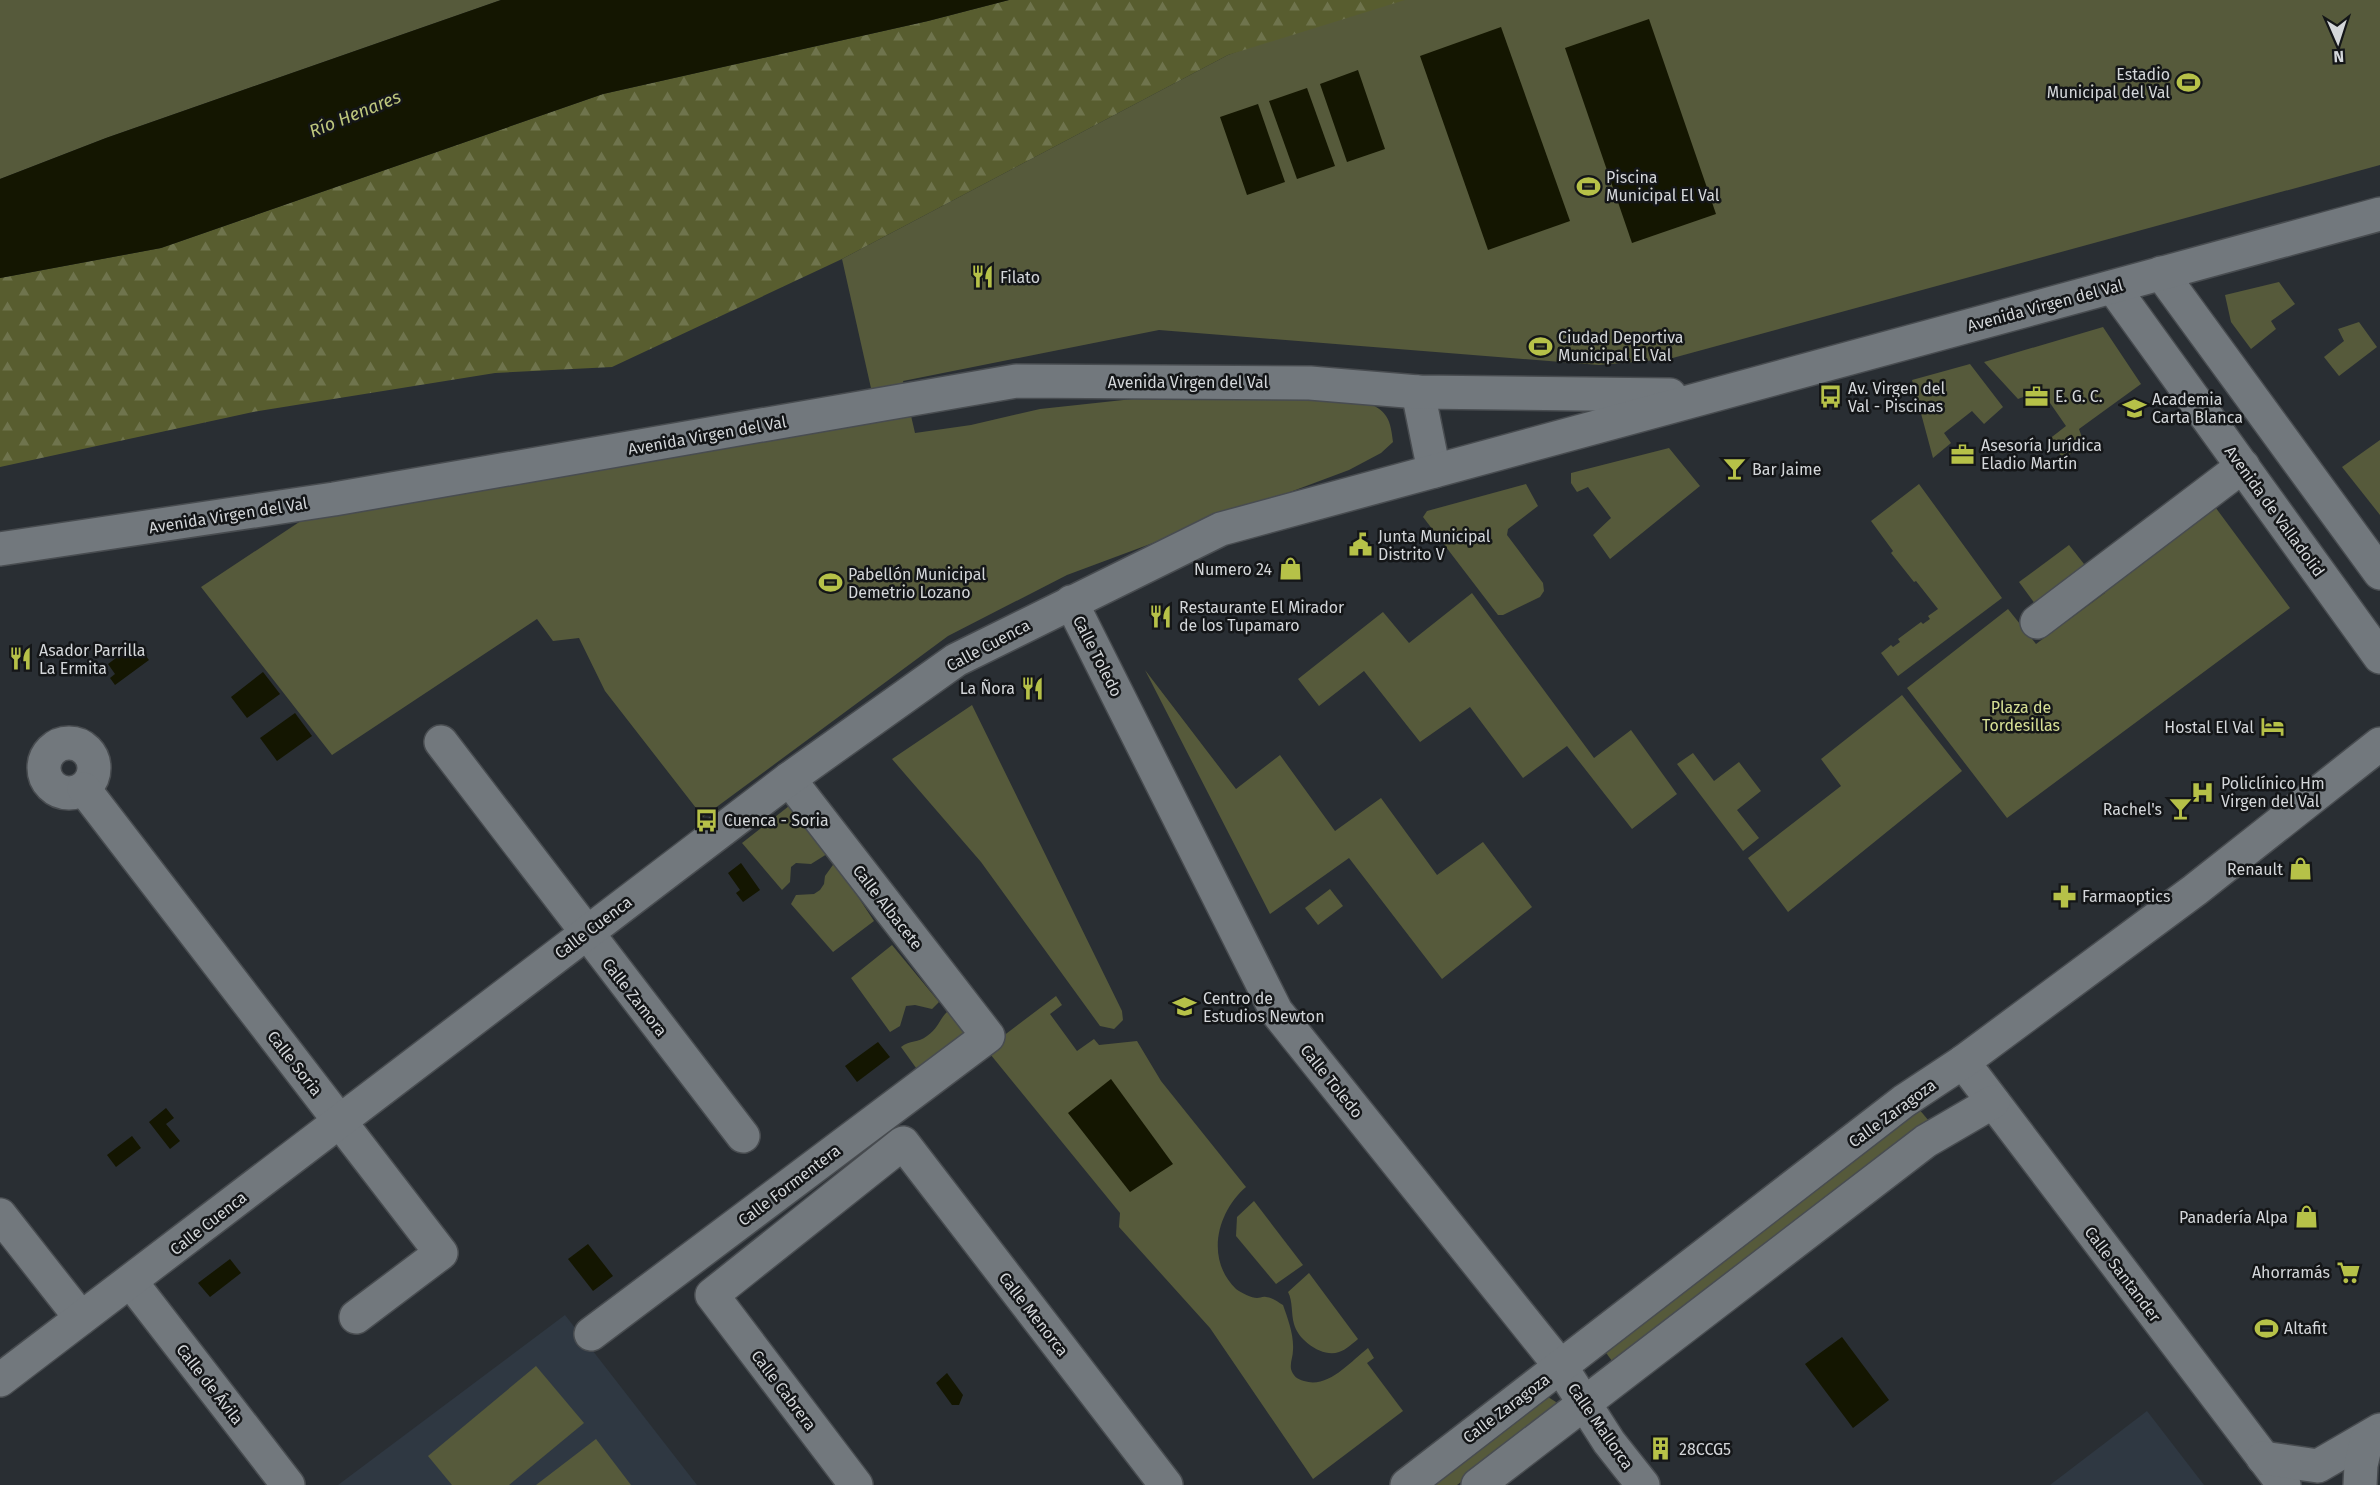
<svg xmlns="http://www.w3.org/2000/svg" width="2380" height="1485" font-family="'Fira Sans',sans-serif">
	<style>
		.built { fill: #2f3842 }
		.green { fill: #565a3b }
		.forest { fill: url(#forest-firs) }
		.water { fill: #141601 }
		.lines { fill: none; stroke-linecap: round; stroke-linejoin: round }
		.street-casing { stroke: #484c50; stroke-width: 36 }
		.street { stroke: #72787d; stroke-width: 33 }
		.labels { text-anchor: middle; stroke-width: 5; stroke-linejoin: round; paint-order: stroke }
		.poi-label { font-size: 16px; fill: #d4d7da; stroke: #141618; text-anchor: start }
		.street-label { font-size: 16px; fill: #d4d7da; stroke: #141618 }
		.park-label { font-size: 16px; fill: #d7e095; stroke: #141618 }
		.water-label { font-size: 18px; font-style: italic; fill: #bec77d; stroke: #141618 }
	</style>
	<defs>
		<pattern id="forest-firs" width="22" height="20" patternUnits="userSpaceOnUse" patternTransform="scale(1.5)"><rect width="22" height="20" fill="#585d2f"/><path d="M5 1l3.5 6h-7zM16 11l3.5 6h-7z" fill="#6f744d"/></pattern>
	</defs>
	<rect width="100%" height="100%" fill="#292e33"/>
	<g class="built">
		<polygon points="565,1315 697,1485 338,1485"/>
		<polygon points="2147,1411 2204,1485 2050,1485"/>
	</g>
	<g class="green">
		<polygon points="0,0 501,0 106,138 0,179"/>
		<path d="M1378,0H2380V165L1669,359L1599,365L1159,330L903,381L915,433L971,425L1040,409L1179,394L1360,399C1385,410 1390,414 1393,442L1381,453L1349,470L1067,575L948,636L703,817L605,691L579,638L553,641L537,619L332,755L201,587L334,499L875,406L842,259L1228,55Z"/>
		<polygon points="2279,282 2295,304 2271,321 2276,329 2251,349 2231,322 2225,295"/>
		<polygon points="2359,322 2377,347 2339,376 2324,357 2344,341 2338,329"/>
		<polygon points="2103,327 2141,384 2079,429 2084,443 2064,459 2048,440 2066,426 2041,390 2018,399 1984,362"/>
		<polygon points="1970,364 2003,407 1984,424 1972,411 1944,433 1951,443 1933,458 1912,380"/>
		<polygon points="2380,440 2380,515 2342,467"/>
		<polygon points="1669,448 1700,486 1610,559 1593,535 1611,518 1588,487 1577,492 1571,483 1571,473"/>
		<polygon points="1526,484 1538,506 1508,529 1507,535 1543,583 1544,591 1540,597 1503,615 1498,615 1423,517 1427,511"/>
		<polygon points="1919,484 2002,598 1898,676 1881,653 1891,645 1893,647 1900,642 1898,639 1921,622 1923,624 1930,619 1928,616 1938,609 1916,581 1914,582 1891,553 1893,551 1871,521"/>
		<polygon points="2207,496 2290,608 2007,818 1907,688 2008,609 2036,644 2105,593 2098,582"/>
		<polygon points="2069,545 2092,574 2041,612 2019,582"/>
		<polygon points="1472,593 1594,758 1631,730 1677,794 1632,829 1567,746 1523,778 1470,707 1420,742 1364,671 1319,706 1298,679 1383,612 1409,643"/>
		<polygon points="1145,670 1236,789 1280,755 1335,831 1381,798 1437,875 1483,842 1532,907 1442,979 1349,858 1270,914"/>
		<polygon points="1902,695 1962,771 1788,912 1748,858 1841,786 1821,759"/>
		<polygon points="972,705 1122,1011 1123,1020 1114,1029 1100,1026 981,862 892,759"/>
		<polygon points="1693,753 1714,781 1739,762 1761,791 1737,810 1759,838 1743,851 1677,764"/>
		<polygon points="789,806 827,854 811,864 796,863 791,867 790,882 782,890 742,843"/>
		<polygon points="835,862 874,921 833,952 791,904 796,895 814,894 820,890 824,884 825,876"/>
		<polygon points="1330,889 1343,906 1318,925 1305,908"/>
		<polygon points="892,945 939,1002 932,1009 915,1005 906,1006 900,1026 890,1032 851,978"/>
		<path d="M1056,996L1062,1005L1050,1014L1077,1051L1094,1039L1099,1045L1137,1041L1161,1081L1246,1187C1217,1212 1205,1259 1236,1289C1241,1293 1252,1298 1257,1298C1260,1298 1263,1296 1266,1297C1272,1297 1278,1302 1283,1305C1288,1319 1294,1335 1293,1350C1293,1357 1290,1362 1291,1369C1293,1376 1297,1379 1304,1381C1328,1389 1350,1362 1368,1348L1374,1358L1367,1363L1403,1411L1313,1479L1210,1328L1119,1227L1120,1213L986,1049Z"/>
		<path d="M948,1011L972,1043L924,1079L901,1047C910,1040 918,1043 927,1036C939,1028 939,1019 948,1011Z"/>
		<polygon points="1918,1108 1929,1121 1615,1365 1604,1350"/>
		<polygon points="1254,1201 1303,1265 1276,1284 1236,1236 1237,1217"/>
		<path d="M1309,1273L1358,1339C1353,1343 1346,1350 1339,1352C1322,1358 1298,1340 1294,1324C1291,1314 1293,1301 1288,1292Z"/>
		<polygon points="536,1366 584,1423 509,1485 452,1485 428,1456"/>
		<polygon points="1548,1397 1556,1402 1555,1409 1457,1485 1430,1485 1541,1399"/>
		<polygon points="596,1439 631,1485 536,1485"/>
	</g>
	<polygon class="forest" points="1009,0 1405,0 1228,55 842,259 612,367 495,373 253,412 0,467 0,278 161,248 603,94 928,21"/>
	<g class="water">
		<polygon points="501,0 1009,0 928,21 603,94 161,248 0,278 0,179 106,138"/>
		<polygon points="1649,19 1716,214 1632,243 1565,48"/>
		<polygon points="1501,27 1570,221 1488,250 1420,56"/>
		<polygon points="1358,70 1385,149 1347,162 1320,84"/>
		<polygon points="1307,88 1335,166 1297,179 1269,101"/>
		<polygon points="1258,104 1285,182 1247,195 1220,117"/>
		<polygon points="136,643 149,660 115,685 110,678 115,674 108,664"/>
		<polygon points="263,672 280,694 247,718 231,697"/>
		<polygon points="295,713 312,736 277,761 260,738"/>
		<polygon points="741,863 760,890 743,902 736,893 740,890 728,873"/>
		<polygon points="878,1042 890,1057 857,1082 845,1066"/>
		<polygon points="1111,1079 1173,1164 1130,1192 1068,1113"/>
		<polygon points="166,1108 174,1118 166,1124 180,1141 170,1149 149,1122"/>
		<polygon points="132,1136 141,1148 116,1167 107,1155"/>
		<polygon points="588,1244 613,1276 593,1291 568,1259"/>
		<polygon points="230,1259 241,1273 210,1297 198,1283"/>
		<polygon points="1842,1337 1889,1400 1853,1428 1805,1364"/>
		<polygon points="947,1373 963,1395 959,1405 952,1405 936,1383"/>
	</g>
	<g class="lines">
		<defs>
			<g id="street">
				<polyline points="2161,273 2380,573"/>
				<polyline points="2113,287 2380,657"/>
				<polyline points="1418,392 1434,471"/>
				<polyline points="0,549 334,499 1016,381 1310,383 1418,392 1670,395"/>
				<polyline points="1071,602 1276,1011 1561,1367 1609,1442 1643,1485"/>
				<polyline points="2037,622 2243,466"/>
				<polyline points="441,742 743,1136"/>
				<circle cx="69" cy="768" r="25"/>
				<polyline points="84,789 441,1253 356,1317"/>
				<polyline points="1963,1062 2284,1485"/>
				<polyline points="0,1215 81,1318"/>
				<polyline points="131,1282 288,1485"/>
				<polyline points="591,1334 988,1036 789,779"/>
				<polyline points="0,1380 789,779 956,660 1221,529 2380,214"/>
				<polyline points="2263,1458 2318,1466 2380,1430"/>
				<polyline points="856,1485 712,1295 903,1143 1166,1485"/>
				<polyline points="1407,1485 1904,1101 1963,1062 2195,890 2380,744"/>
				<polyline points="1478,1485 1926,1141 1993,1102"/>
				<polyline points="2360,1485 2361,1465 2367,1439"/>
			</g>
		</defs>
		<use href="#street" class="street-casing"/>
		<use href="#street" class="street"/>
	</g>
	<defs>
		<symbol id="stadium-bare" viewBox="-9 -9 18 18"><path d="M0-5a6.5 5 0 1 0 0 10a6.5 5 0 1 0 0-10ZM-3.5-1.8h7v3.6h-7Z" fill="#b6c148" stroke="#141618" stroke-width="2.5" paint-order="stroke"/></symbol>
		<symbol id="restaurant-bare" viewBox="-9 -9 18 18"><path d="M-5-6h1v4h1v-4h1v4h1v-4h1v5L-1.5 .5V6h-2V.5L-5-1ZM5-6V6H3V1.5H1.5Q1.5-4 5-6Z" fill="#b6c148" stroke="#141618" stroke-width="2.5" paint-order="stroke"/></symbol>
		<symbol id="office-bare" viewBox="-9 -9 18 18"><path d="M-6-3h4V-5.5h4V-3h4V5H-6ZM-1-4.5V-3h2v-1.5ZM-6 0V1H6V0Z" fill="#b6c148" stroke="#141618" stroke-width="2.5" paint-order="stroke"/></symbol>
		<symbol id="bus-bare" viewBox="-9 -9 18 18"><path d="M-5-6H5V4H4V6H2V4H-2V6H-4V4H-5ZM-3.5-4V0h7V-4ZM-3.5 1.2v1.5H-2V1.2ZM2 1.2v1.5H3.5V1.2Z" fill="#b6c148" stroke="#141618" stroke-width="2.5" paint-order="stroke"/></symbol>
		<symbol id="school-bare" viewBox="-9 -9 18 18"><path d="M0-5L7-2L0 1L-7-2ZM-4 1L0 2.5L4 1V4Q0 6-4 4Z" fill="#b6c148" stroke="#141618" stroke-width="2.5" paint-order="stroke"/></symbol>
		<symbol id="bar-bare" viewBox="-9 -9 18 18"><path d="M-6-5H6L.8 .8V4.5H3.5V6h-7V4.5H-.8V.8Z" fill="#b6c148" stroke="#141618" stroke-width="2.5" paint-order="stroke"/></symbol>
		<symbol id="civic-bare" viewBox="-9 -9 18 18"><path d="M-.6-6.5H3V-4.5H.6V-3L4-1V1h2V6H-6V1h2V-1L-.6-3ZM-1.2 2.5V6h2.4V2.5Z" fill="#b6c148" stroke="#141618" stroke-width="2.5" paint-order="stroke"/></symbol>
		<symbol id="shop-bare" viewBox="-9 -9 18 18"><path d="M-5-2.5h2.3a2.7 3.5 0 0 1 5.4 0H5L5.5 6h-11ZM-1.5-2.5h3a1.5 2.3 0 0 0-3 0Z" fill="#b6c148" stroke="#141618" stroke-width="2.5" paint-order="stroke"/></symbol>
		<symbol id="hotel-bare" viewBox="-9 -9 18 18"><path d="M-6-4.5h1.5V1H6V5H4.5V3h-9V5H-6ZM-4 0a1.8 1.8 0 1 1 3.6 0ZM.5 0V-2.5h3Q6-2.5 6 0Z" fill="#b6c148" stroke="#141618" stroke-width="2.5" paint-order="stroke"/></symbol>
		<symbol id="hospital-bare" viewBox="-9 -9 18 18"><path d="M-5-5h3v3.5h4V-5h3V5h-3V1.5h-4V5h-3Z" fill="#b6c148" stroke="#141618" stroke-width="2.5" paint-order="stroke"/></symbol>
		<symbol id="pharmacy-bare" viewBox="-9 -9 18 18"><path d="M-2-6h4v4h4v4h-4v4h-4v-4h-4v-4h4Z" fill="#b6c148" stroke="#141618" stroke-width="2.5" paint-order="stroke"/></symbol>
		<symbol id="supermarket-bare" viewBox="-9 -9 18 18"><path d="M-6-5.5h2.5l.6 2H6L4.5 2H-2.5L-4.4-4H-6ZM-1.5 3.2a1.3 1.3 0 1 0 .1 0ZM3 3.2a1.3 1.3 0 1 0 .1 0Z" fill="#b6c148" stroke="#141618" stroke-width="2.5" paint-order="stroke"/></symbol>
		<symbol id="building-bare" viewBox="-9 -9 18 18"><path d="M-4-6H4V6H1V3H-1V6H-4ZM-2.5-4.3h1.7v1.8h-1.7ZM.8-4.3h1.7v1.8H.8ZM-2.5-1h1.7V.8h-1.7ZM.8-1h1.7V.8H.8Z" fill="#b6c148" stroke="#141618" stroke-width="2.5" paint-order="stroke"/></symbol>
	</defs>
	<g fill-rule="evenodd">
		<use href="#stadium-bare" x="2172" y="66" width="33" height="33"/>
		<use href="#stadium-bare" x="1572" y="170" width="33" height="33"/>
		<use href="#restaurant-bare" x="966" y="260" width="33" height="33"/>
		<use href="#stadium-bare" x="1524" y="330" width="33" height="33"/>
		<use href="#office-bare" x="2020" y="380" width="33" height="33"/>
		<use href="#bus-bare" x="1814" y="380" width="33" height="33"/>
		<use href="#school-bare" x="2118" y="392" width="33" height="33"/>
		<use href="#office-bare" x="1946" y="438" width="33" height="33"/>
		<use href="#bar-bare" x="1718" y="452" width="33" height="33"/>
		<use href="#civic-bare" x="1344" y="528" width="33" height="33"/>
		<use href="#shop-bare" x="1274" y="552" width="33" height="33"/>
		<use href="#stadium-bare" x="814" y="566" width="33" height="33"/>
		<use href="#restaurant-bare" x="1144" y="600" width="33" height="33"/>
		<use href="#restaurant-bare" x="4" y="642" width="33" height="33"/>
		<use href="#restaurant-bare" x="1016" y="672" width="33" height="33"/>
		<use href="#hotel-bare" x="2256" y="710" width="33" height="33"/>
		<use href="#hospital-bare" x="2186" y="776" width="33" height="33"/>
		<use href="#bar-bare" x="2164" y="792" width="33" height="33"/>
		<use href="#bus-bare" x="690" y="804" width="33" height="33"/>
		<use href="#shop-bare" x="2284" y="852" width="33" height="33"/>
		<use href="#pharmacy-bare" x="2048" y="880" width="33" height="33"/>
		<use href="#school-bare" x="1168" y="990" width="33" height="33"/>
		<use href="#shop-bare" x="2290" y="1200" width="33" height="33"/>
		<use href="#supermarket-bare" x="2332" y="1256" width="33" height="33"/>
		<use href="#stadium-bare" x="2250" y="1312" width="33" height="33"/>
		<use href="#building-bare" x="1644" y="1432" width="33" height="33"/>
	</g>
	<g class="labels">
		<g class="poi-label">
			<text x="2170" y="80" text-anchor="end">Estadio<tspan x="2170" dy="18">Municipal del Val</tspan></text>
			<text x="1606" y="183">Piscina<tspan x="1606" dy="18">Municipal El Val</tspan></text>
			<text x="1000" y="283">Filato</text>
			<text x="1558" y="343">Ciudad Deportiva<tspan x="1558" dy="18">Municipal El Val</tspan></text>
			<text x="1848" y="394">Av. Virgen del<tspan x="1848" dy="18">Val - Piscinas</tspan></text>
			<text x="2055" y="402">E. G. C.</text>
			<text x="2152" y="405">Academia<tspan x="2152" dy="18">Carta Blanca</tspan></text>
			<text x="1981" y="451">Asesoría Jurídica<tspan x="1981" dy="18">Eladio Martín</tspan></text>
			<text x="1752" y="475">Bar Jaime</text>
			<text x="1378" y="542">Junta Municipal<tspan x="1378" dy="18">Distrito V</tspan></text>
			<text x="1272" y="575" text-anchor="end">Numero 24</text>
			<text x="848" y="580">Pabellón Municipal<tspan x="848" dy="18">Demetrio Lozano</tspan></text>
			<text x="1179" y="613">Restaurante El Mirador<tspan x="1179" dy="18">de los Tupamaro</tspan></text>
			<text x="39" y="656">Asador Parrilla<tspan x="39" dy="18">La Ermita</tspan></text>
			<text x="1015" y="694" text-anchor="end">La Ñora</text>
			<text x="2254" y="733" text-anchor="end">Hostal El Val</text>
			<text x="2221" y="789">Policlínico Hm<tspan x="2221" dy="18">Virgen del Val</tspan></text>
			<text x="2162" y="815" text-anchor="end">Rachel's</text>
			<text x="724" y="826">Cuenca - Soria</text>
			<text x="2283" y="875" text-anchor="end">Renault</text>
			<text x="2082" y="902">Farmaoptics</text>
			<text x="1203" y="1004">Centro de<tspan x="1203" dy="18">Estudios Newton</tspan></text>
			<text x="2288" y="1223" text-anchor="end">Panadería Alpa</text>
			<text x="2330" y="1278" text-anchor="end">Ahorramás</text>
			<text x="2284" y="1334">Altafit</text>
			<text x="1679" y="1455">28CCG5</text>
		</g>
		<g class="street-label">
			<text transform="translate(2045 305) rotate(-15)" y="6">Avenida Virgen del Val</text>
			<text x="1188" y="388">Avenida Virgen del Val</text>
			<text transform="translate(707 435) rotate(-10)" y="6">Avenida Virgen del Val</text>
			<text transform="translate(2275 511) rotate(54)" y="6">Avenida de Valladolid</text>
			<text transform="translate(228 515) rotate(-9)" y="6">Avenida Virgen del Val</text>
			<text transform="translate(988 645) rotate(-28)" y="6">Calle Cuenca</text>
			<text transform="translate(1098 656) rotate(63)" y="6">Calle Toledo</text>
			<text transform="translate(888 907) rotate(52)" y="6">Calle Albacete</text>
			<text transform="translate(593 927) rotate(-37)" y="6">Calle Cuenca</text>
			<text transform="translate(635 997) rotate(52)" y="6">Calle Zamora</text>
			<text transform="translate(295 1063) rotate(52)" y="6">Calle Soria</text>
			<text transform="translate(1332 1081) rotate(51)" y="6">Calle Toledo</text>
			<text transform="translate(1892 1113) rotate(-36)" y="6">Calle Zaragoza</text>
			<text transform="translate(789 1185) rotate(-37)" y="6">Calle Formentera</text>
			<text transform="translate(208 1223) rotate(-38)" y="6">Calle Cuenca</text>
			<text transform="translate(2123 1274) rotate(53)" y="6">Calle Santander</text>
			<text transform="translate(1034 1314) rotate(52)" y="6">Calle Menorca</text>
			<text transform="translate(210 1384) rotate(52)" y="6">Calle de Ávila</text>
			<text transform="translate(784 1390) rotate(53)" y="6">Calle Cabrera</text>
			<text transform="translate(1506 1408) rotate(-37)" y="6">Calle Zaragoza</text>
			<text transform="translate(1601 1426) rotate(55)" y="6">Calle Mallorca</text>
		</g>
		<g class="park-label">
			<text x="2021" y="713">Plaza de<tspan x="2021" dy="18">Tordesillas</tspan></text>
		</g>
		<g class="water-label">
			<text transform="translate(355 114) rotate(-22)" y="6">Río Henares</text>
		</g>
	</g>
	<g transform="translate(2338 42) rotate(177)" stroke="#141618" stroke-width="4.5" paint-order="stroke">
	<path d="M0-4.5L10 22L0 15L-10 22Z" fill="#d4d7da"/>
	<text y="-9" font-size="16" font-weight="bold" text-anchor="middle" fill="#d4d7da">N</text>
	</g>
</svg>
